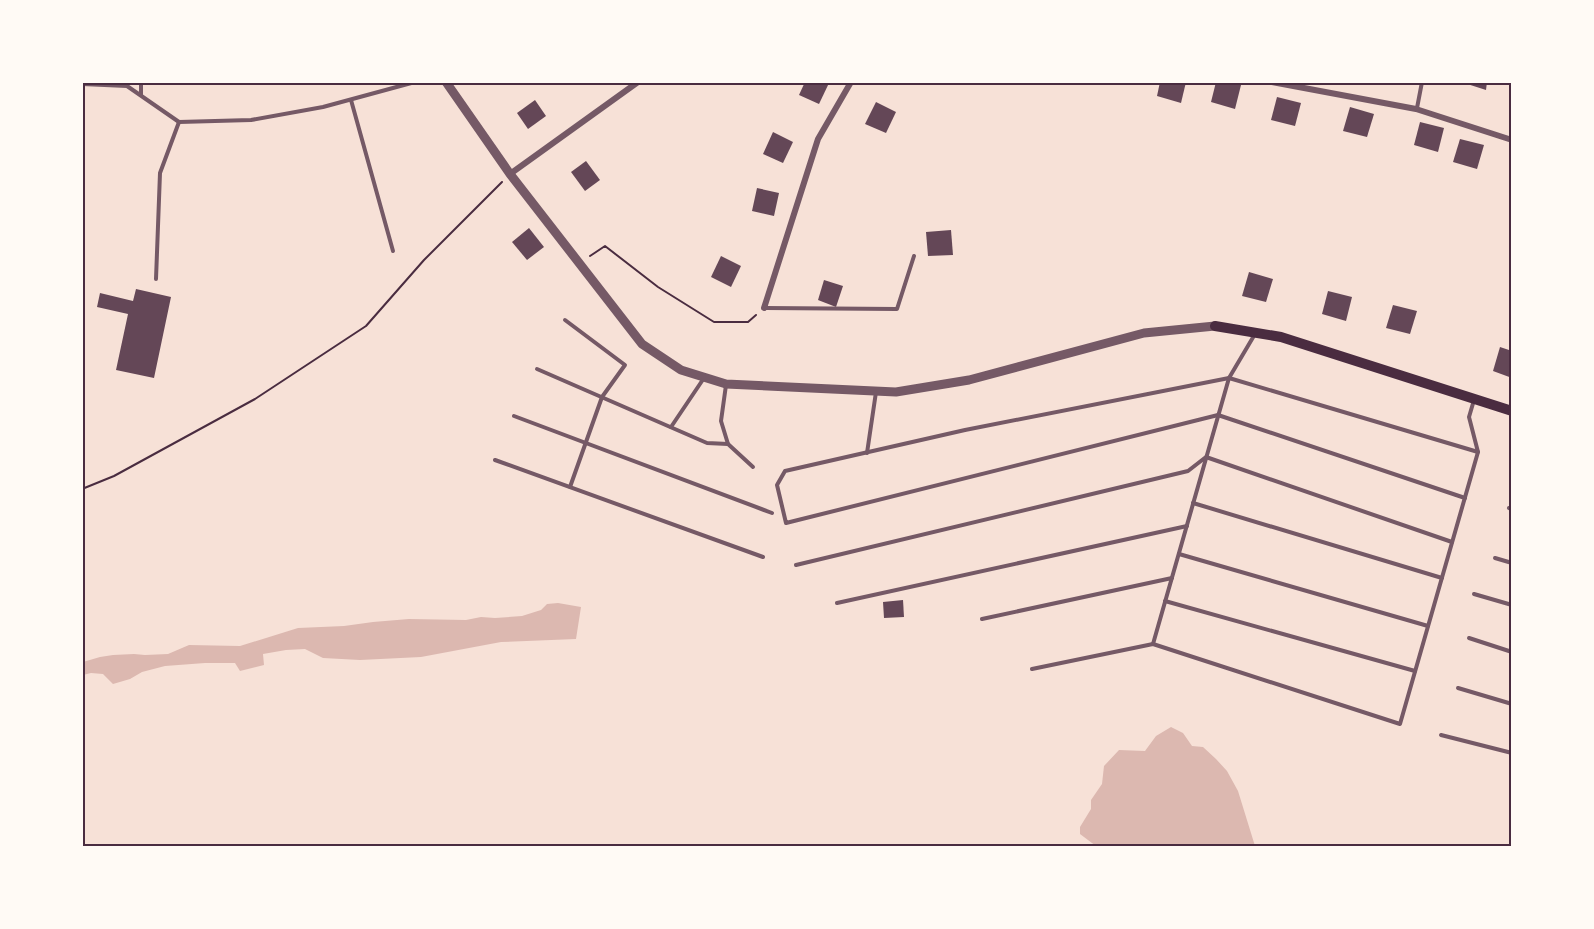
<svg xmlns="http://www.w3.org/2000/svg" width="1594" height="929" font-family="'Open Sans',sans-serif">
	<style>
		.water { fill: #dcb8b0 }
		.building { fill: #644757 }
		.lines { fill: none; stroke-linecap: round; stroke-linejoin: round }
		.path { stroke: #4a2c40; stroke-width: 2 }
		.service { stroke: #755966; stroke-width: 4 }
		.minor { stroke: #755966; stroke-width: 6 }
		.tertiary { stroke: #755966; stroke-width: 9 }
		.secondary { stroke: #4a2c40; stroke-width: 10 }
		.neatline { fill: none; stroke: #4a2c40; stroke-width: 2 }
	</style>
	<rect width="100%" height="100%" fill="#f7e1d7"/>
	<g class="water">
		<polygon points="558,603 581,607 576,639 501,642 421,657 360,660 323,658 305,649 286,650 263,654 264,665 240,671 235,663 205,663 165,666 142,672 130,679 113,684 103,674 91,673 83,675 83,662 100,657 113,655 134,654 145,655 168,654 189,645 240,646 298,628 344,626 373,622 409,619 466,620 481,617 495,618 522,616 541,610 547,604"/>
		<polygon points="1171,727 1183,733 1192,746 1203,747 1216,759 1227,771 1238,791 1255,846 1096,846 1080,834 1080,827 1091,809 1091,800 1102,784 1104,766 1119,750 1145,751 1156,736"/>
	</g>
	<g class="building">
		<polygon points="805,82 829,83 819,104 799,95"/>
		<polygon points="1160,82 1186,82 1181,103 1157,96"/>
		<polygon points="1216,82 1230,82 1241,85 1235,109 1211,102"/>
		<polygon points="1461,82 1487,82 1486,90"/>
		<polygon points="1277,97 1301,103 1295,126 1271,120"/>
		<polygon points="535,100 546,116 528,129 517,113"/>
		<polygon points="876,102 896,112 886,133 865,124"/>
		<polygon points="1350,107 1374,114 1367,137 1343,131"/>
		<polygon points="1420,122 1444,128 1438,152 1414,145"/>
		<polygon points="773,132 793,142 783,163 763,154"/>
		<polygon points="1460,139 1484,145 1477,169 1453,162"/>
		<polygon points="586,161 600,180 585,191 571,172"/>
		<polygon points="757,188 779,193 774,216 752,211"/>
		<polygon points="529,228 544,247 527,260 512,242"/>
		<polygon points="951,230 953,255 928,256 926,232"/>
		<polygon points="721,256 741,266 731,287 711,277"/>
		<polygon points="1249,272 1273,279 1266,302 1242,296"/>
		<polygon points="824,280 843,286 836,307 818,300"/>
		<polygon points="136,289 171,297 154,378 116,370 128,314 97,307 100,293 133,301"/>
		<polygon points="1328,291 1352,297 1346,321 1322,314"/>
		<polygon points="1393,305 1417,311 1410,334 1386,328"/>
		<polygon points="1500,347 1512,351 1512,378 1493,371"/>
		<polygon points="903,600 904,617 884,618 883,602"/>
	</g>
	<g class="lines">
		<g class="path">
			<polyline points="590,256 605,246 658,287 714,322 748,322 756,315"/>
			<polyline points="82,489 114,476 255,399 366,326 424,260 502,182"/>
		</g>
		<g class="service">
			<polyline points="82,84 127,86 179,122 251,120 323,107 415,82"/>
			<polyline points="141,95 141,82"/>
			<polyline points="351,100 393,251"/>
			<polyline points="1417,108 1422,82"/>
			<polyline points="156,279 160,173 179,122"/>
			<polyline points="765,308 897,309 914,256"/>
			<polyline points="565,320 625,365 602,397 570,487"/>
			<polyline points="537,369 707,443 728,444"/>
			<polyline points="726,385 721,421 728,444 753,467"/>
			<polyline points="514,416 772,513"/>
			<polyline points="671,427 704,378"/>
			<polyline points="867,453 876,392"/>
			<polyline points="495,460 763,557"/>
			<polyline points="1465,498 1218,415 786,523 777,485 785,471 965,430 1229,378 1478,452"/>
			<polyline points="1193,503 1442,578"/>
			<polyline points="1509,508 1512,509"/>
			<polyline points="1179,554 1428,626"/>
			<polyline points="1495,558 1512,563"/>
			<polyline points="796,565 1188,471 1206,457 1452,542"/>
			<polyline points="1474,594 1512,605"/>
			<polyline points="1165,601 1415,671"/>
			<polyline points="837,603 1187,526"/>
			<polyline points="982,619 1172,578"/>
			<polyline points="1469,638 1512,652"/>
			<polyline points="1153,644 1229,378 1255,334"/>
			<polyline points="1032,669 1153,644 1400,724 1478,452 1469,417 1474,400"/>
			<polyline points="1458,688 1512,704"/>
			<polyline points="1441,735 1512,753"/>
		</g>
		<g class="minor">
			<polyline points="1272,82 1416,109 1512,140"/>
			<polyline points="510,174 638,82"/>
			<polyline points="764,308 818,139 851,82"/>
		</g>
		<polyline class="tertiary" points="446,82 510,174 642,344 681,370 726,384 896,392 969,380 1144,333 1215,326"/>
		<polyline class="secondary" points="1215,326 1281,337 1512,411"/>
	</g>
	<rect width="1594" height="929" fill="none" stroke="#fffaf5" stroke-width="168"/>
	<rect x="84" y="84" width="1426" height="761" class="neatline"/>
</svg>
